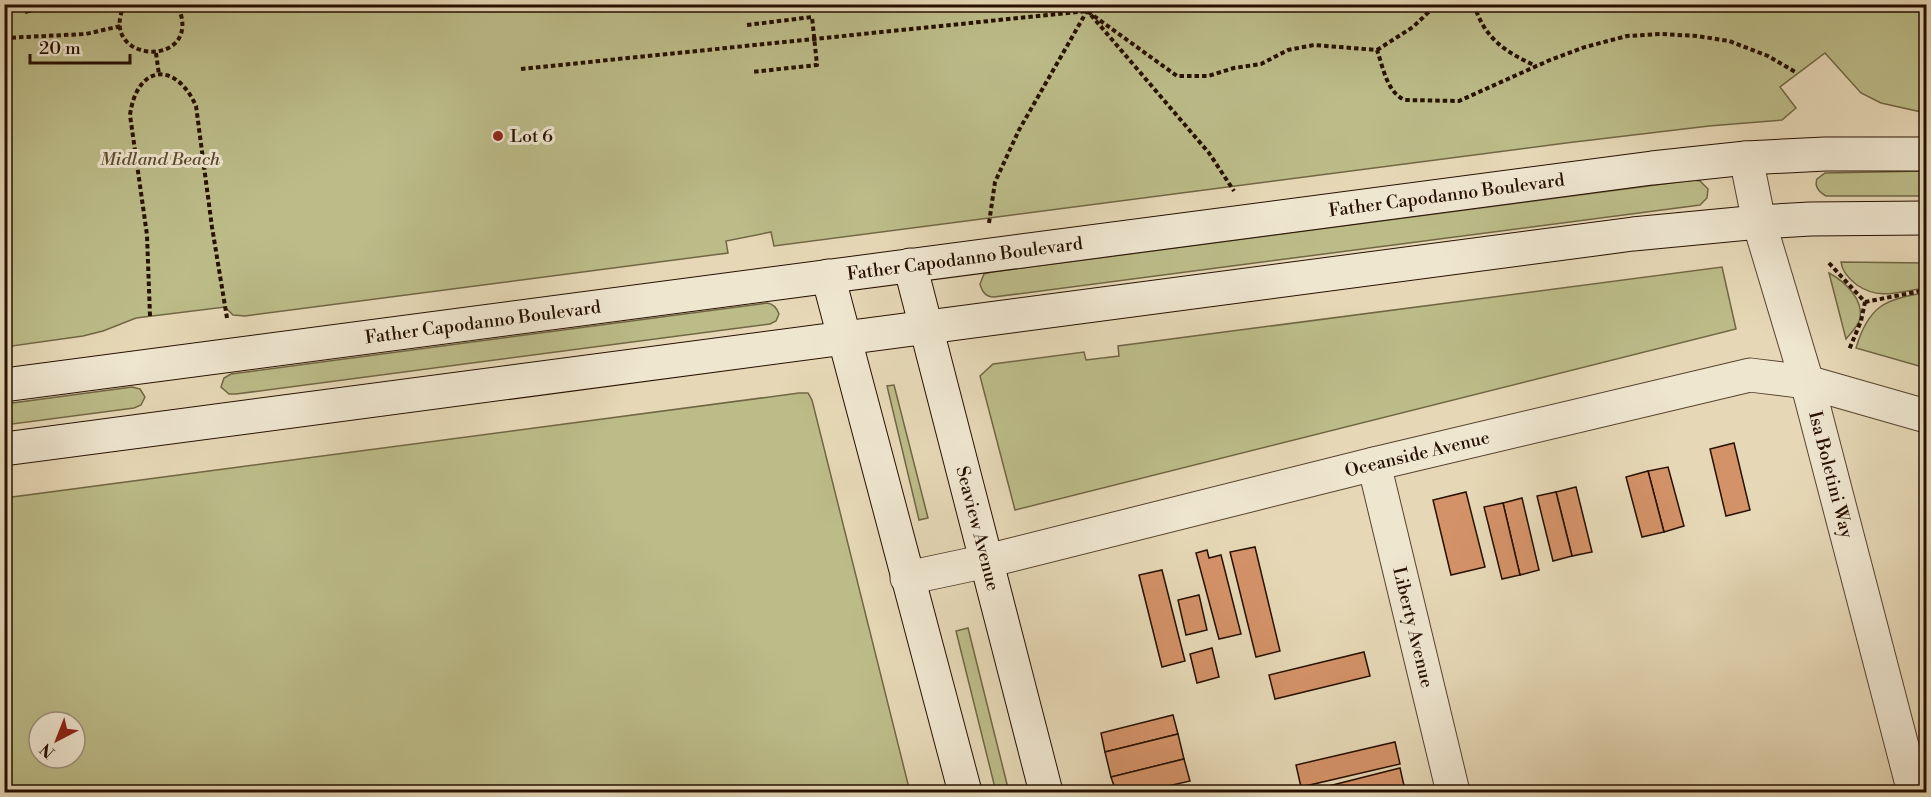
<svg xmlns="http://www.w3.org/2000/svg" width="1931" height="797" font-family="'Libre Bodoni',serif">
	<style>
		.green { fill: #bcbc89; stroke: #716644; stroke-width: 1.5; fill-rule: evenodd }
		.building { fill: #d49268; stroke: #261000; stroke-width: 1.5 }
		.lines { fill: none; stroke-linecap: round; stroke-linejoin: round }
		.street-casing { stroke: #56422e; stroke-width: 35 }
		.secondary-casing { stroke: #261000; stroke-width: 35 }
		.path { stroke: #261000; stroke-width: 4; stroke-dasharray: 4.5 3; stroke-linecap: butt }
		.street { stroke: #efe6d0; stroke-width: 33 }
		.secondary { stroke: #efe6d0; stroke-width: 33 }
		.poi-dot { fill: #8f2418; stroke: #efe6d0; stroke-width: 2 }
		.labels { text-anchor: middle; stroke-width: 6; stroke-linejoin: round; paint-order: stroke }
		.poi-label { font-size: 18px; fill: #261000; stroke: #efe6d0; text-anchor: start }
		.park-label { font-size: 18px; font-style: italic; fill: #5a4c30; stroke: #efe6d0 }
		.street-label { font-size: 18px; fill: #261000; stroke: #efe6d0 }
	</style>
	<rect width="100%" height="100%" fill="#e6d8b6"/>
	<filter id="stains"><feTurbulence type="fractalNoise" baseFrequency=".00333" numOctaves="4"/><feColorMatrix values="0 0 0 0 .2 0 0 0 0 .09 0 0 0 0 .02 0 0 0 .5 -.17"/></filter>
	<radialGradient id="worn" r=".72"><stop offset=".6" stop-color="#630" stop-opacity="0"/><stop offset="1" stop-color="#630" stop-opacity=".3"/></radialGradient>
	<g class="green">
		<polygon points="4,5 1926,5 1926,113 1881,103 1861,93 1825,53 1780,87 1796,108 1782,120 1709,126 1566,143 774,246 771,232 726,241 728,253 245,316 233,315 225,307 136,318 103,331 83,336 5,347"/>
		<path d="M1926,171V196H1826C1819,192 1814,187 1817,179L1825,173Z"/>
		<path d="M1694,180L1700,181L1708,189L1707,198L1700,205L994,297C986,297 982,292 980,284L984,274L992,272Z"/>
		<path d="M1841,262L1926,263V288C1901,291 1880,301 1857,285C1849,279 1842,271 1841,262Z"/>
		<polygon points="1722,267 1736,329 1015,510 980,376 993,364 1084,352 1086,360 1119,356 1118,346"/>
		<path d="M1829,273C1844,281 1864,299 1860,319C1858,326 1851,333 1846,339Z"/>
		<path d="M1926,293V368L1856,348C1868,307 1885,298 1926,293Z"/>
		<path d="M767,303C774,304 777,308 779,314L776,321L770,324L236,394H229L221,387L224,378L231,374Z"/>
		<polygon points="894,385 928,518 919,520 887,386"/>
		<polygon points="132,387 140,389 145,397 141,405 134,408 5,425 5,404"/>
		<path d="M799,393H808L812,400L910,792H5V498ZM39,722H75V758H39Z"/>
		<polygon points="968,628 1009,792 996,792 956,631"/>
	</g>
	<g class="building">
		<polygon points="24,4 59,4 26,13"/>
		<polygon points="1734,443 1750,510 1726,516 1710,449"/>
		<polygon points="1668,467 1684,526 1664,532 1648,471"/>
		<polygon points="1648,471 1664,532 1642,537 1626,477"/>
		<polygon points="1576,487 1592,552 1572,556 1556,492"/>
		<polygon points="1466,492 1485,567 1451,575 1433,500"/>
		<polygon points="1556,492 1572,556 1553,561 1537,496"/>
		<polygon points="1522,498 1539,570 1520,575 1503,503"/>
		<polygon points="1503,503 1520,575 1502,579 1484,507"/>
		<polygon points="1255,547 1280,651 1256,657 1230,552"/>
		<polygon points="1207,550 1209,558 1221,555 1241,634 1219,639 1196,553"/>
		<polygon points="1162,570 1185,661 1162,667 1139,575"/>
		<polygon points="1199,595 1207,630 1186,635 1178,600"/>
		<polygon points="1212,648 1219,677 1197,683 1190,654"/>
		<polygon points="1364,652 1370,676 1275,699 1269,675"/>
		<polygon points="1173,715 1178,734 1105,752 1101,733"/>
		<polygon points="1178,734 1184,759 1111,777 1105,752"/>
		<polygon points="1395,742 1400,764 1301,787 1296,765"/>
		<polygon points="1184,759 1190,781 1142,792 1116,792 1111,777"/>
		<polygon points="1400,768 1405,790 1397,792 1305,792"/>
	</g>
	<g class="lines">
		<defs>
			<g id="street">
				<path id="s1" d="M1746,158L1759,222L1807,382L1914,792"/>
				<path id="s2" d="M1374,464L1453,792"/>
				<path id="s3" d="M907,578L987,561L1374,464L1750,375L1807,382L1926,416"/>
			</g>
			<g id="secondary">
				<path id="s4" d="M910,265L1046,792"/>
				<polyline points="828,276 965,792"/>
				<path id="s5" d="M4,385L1652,168L1746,158L1825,154H1926"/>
				<polyline points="4,449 1633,234 1759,222 1810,219 1926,218"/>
			</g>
		</defs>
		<use href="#street" class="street-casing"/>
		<use href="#secondary" class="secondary-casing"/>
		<g class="path">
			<path d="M125,4C94,65 208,70 177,4"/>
			<path d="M1474,4C1484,38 1505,52 1536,66"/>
			<polyline points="180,10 197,4"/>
			<polyline points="1091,15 1209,153 1234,191"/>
			<polyline points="747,25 812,17 817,65 752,72"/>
			<polyline points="4,38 86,34 121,26"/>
			<polyline points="1377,50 1413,27 1437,4"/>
			<polyline points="156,53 159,75"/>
			<path d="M521,69L1087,11L1177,76H1208L1234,68L1261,64L1288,50L1314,45L1377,50C1383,67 1387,93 1405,100L1459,101L1550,60L1585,47L1627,36L1661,34L1697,36L1729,41L1768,56L1797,73"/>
			<polyline points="989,223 995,182 1019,130 1087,11 1087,4"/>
			<polyline points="1829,263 1865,302 1861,321 1849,350"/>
			<polyline points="1865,302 1926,290"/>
			<path d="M150,316L147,235L130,115C137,64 176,61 196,106L212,227L227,318"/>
		</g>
		<use href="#street" class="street"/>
		<use href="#secondary" class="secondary"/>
	</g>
	<circle class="poi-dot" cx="498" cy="136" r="6"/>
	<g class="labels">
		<g class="poi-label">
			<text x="510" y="142">Lot 6</text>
		</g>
		<g class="park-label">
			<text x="160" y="165">Midland Beach</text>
		</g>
		<g class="street-label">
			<text dy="6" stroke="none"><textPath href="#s5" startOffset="1455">Father Capodanno Boulevard</textPath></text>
			<text dy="6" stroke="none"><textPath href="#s5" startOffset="969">Father Capodanno Boulevard</textPath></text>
			<text dy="6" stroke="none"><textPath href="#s5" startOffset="483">Father Capodanno Boulevard</textPath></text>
			<text dy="6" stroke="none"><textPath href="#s3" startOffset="525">Oceanside Avenue</textPath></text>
			<text dy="6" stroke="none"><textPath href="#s1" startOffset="328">Isa Boletini Way</textPath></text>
			<text dy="6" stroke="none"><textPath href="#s4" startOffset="272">Seaview Avenue</textPath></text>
			<text dy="6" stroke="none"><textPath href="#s2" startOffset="168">Liberty Avenue</textPath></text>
		</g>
	</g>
	<rect width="1931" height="797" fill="none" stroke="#e6d8b6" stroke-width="24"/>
	<rect x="6" y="6" width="1919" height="785" fill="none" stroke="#261000" stroke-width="3"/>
	<rect x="12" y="12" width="1907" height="773" fill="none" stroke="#261000" stroke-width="1.5"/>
	<g transform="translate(57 740) rotate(222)"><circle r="28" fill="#efe6d0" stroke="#9f907d" stroke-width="1.5"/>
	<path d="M0-4.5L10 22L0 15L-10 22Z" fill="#8f2418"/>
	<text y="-9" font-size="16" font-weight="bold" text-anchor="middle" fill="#261000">N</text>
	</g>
	<path d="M30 54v9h100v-9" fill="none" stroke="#261000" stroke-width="3"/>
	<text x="39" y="54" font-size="18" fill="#261000" stroke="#efe6d0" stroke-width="4.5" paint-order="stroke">20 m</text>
	<rect width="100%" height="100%" filter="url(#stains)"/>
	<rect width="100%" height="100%" fill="url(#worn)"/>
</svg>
